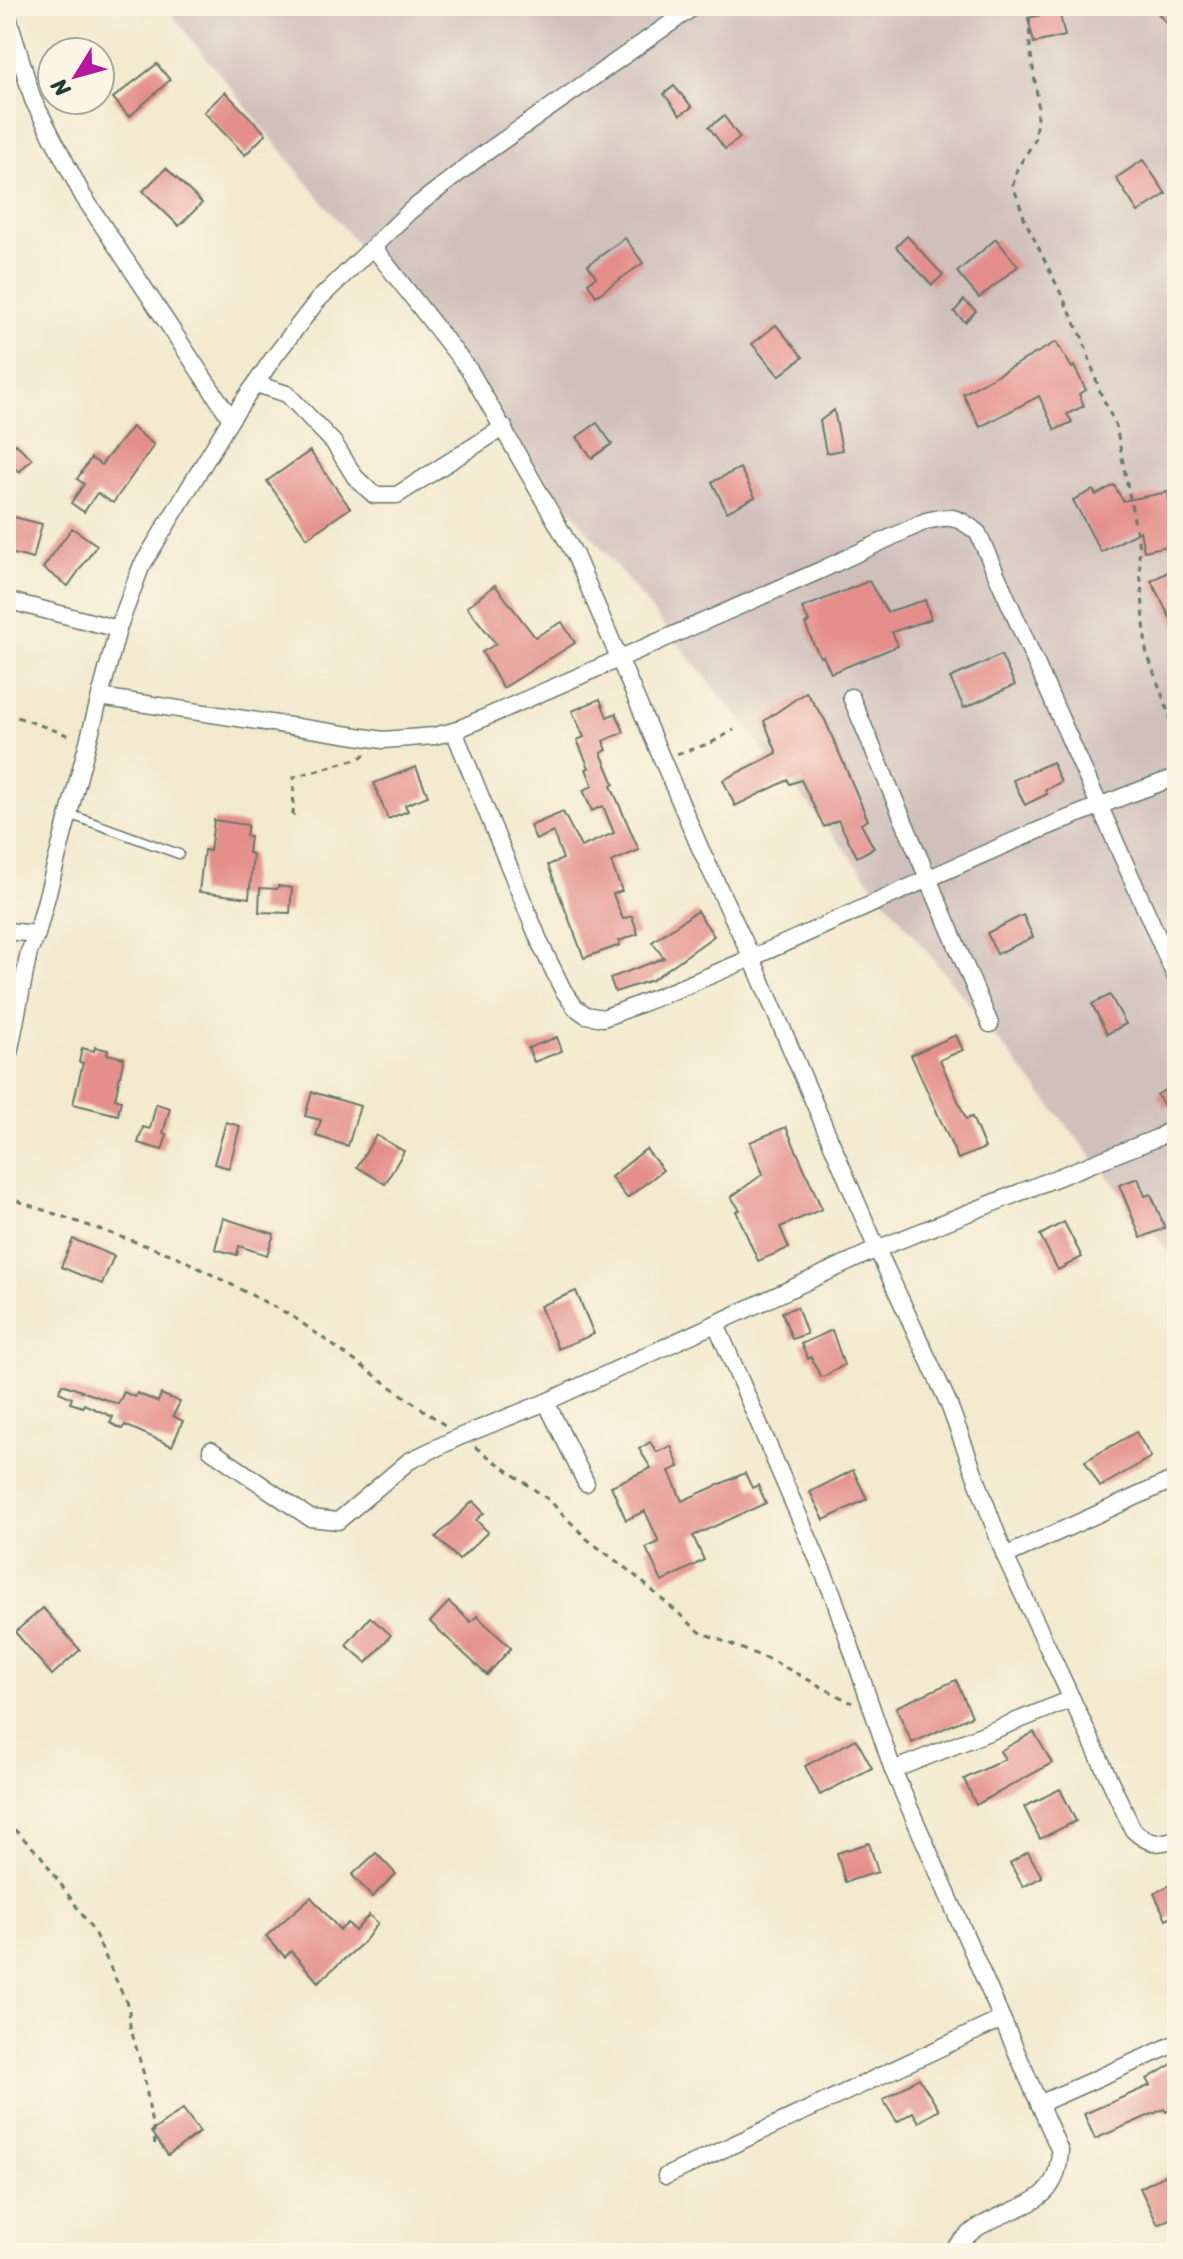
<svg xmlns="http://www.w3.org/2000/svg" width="1183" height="2259" font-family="Sriracha,sans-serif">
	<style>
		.industrial { fill: #cfc0bb }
		.building { fill: #e48f8c }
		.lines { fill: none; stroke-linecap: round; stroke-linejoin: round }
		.service-casing { stroke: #69796a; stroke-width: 11 }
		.minor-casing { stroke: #69796a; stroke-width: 19 }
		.path { stroke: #69796a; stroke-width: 3; stroke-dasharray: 6 6; stroke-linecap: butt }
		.service { stroke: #fff; stroke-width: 8 }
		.minor { stroke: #fff; stroke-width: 16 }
	</style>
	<rect width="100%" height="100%" fill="#fcf5e5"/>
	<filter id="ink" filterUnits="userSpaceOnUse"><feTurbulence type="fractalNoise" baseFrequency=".0125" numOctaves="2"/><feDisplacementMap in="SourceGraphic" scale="16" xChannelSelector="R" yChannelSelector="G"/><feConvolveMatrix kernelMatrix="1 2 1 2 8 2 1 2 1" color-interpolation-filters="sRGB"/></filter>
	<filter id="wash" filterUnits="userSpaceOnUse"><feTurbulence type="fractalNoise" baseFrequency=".006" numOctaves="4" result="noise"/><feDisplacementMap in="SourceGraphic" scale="32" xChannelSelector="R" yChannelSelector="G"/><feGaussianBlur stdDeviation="1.8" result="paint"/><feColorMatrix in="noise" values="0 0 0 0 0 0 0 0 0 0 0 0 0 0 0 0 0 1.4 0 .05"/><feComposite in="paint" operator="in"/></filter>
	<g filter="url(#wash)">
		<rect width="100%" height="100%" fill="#f2e9ce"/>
		<polygon class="industrial" points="165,6 1177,6 1177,1262"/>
		<g id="blocks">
			<g class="building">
				<polygon points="1152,6 1177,6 1177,36"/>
				<polygon points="1059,11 1065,36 1034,43 1028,18"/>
				<polygon points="157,64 170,80 129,117 113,98"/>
				<polygon points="674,86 692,107 680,115 664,94"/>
				<polygon points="225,92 266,134 245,155 204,112"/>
				<polygon points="724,116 740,138 725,149 709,127"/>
				<polygon points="1143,160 1166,194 1138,212 1116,178"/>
				<polygon points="166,168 202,203 179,226 143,191"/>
				<polygon points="907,236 943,275 932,285 896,247"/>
				<polygon points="625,238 643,263 596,296 588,283 596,277 588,265"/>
				<polygon points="996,239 1018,266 979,298 957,272"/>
				<polygon points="964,300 976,311 965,322 954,312"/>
				<polygon points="776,325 803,357 779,376 752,344"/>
				<polygon points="1056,342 1072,368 1074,366 1086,390 1079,394 1084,406 1067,414 1072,422 1055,430 1039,396 980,427 963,394"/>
				<polygon points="834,410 842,450 826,453 820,421"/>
				<polygon points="597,423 612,444 592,458 577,437"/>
				<polygon points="132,427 154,445 113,503 97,493 84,512 71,503 84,484 77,479 91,458 101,465"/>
				<polygon points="16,444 32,459 19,472 6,460 6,454"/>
				<polygon points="310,451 350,508 307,538 267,481"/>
				<polygon points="740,468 755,497 727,512 712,482"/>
				<polygon points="1114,485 1123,501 1168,492 1177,544 1144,551 1140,531 1101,552 1073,500 1093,490 1096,495"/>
				<polygon points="6,515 42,524 33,559 6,552"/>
				<polygon points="72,528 97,545 68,586 43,568"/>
				<polygon points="1177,567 1177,631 1151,581"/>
				<polygon points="869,581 887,612 925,600 931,619 892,632 898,646 831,673 823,656 820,657 814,645 805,624 809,622 802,608"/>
				<polygon points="495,585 535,637 562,622 575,643 503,688 482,652 496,644 467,607"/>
				<polygon points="1001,655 1015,685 964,708 950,678"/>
				<polygon points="806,692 825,720 868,820 861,824 874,848 857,857 838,820 824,827 801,780 790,784 788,780 735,806 723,780 777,753 764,721"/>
				<polygon points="600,699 607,717 616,713 624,732 603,741 607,750 601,753 614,784 611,786 639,850 611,862 622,891 613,894 623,919 632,916 638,934 619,941 620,945 584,958 548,865 563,859 553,832 536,840 530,826 563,812 581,847 614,833 603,806 592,811 583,790 593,786 586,769 589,768 577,740 584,737 572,711"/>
				<polygon points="1052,762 1061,782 1045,790 1047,794 1025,805 1013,780"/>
				<polygon points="416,767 428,796 405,805 408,811 388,819 374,783"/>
				<polygon points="214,820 248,825 246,836 250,837 248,853 253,854 249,898 199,892 204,850 210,851"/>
				<polygon points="278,886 292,888 290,913 259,912 260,888 277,889"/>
				<polygon points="697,911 714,936 652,980 615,992 610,978 664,958 652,942"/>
				<polygon points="1023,915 1033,937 997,954 987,933"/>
				<polygon points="1110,995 1126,1024 1107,1034 1092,1004"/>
				<polygon points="956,1035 963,1050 940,1060 966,1119 972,1117 985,1148 958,1159 911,1055"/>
				<polygon points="557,1037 562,1051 534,1062 528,1048"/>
				<polygon points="95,1047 108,1050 107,1054 124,1058 115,1099 121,1101 118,1115 73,1104 83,1063 79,1062 82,1048 94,1051"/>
				<polygon points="1177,1082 1177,1099 1165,1107 1157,1095"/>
				<polygon points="312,1092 360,1106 348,1146 316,1136 321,1120 305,1116"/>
				<polygon points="156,1104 170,1108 163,1133 167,1135 162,1150 138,1143 143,1127 150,1129"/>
				<polygon points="226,1122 240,1126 229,1168 214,1164"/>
				<polygon points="786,1127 822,1209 780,1227 789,1248 758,1261 736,1211 740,1210 731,1197 763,1174 750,1142"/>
				<polygon points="376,1135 404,1151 385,1184 357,1167"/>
				<polygon points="646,1149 663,1170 627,1198 611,1177"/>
				<polygon points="1138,1178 1145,1196 1151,1194 1165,1228 1141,1238 1119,1185"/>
				<polygon points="223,1218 274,1234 267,1255 239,1246 237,1255 215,1249"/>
				<polygon points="1064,1222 1082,1257 1058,1270 1040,1235"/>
				<polygon points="73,1239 114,1256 102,1284 61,1267"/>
				<polygon points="576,1291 594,1334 558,1349 540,1306"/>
				<polygon points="797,1307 807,1334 792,1339 782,1312"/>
				<polygon points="832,1330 844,1365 823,1377 820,1376 811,1357 808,1359 801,1344"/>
				<polygon points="62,1384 118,1404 124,1392 135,1397 137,1393 158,1402 161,1394 180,1402 173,1416 183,1421 172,1446 125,1425 122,1429 110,1423 113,1417 84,1404 83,1407 70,1403 72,1398 59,1392"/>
				<polygon points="1136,1432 1151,1457 1100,1487 1085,1461"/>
				<polygon points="650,1442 657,1452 671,1446 679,1467 669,1471 682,1501 745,1473 752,1488 758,1485 766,1503 693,1536 704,1560 662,1582 646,1548 659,1542 645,1511 626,1520 611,1486 651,1468 639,1449"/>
				<polygon points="853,1470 867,1499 824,1520 810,1492"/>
				<polygon points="473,1501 484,1513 476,1520 488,1532 459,1560 436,1537"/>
				<polygon points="449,1602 471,1622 477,1616 511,1648 487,1675 430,1622"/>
				<polygon points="43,1608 80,1650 52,1675 15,1632"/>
				<polygon points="370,1617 391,1635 367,1663 346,1645"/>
				<polygon points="956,1680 972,1716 912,1743 896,1707"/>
				<polygon points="1034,1732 1052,1763 976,1805 964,1779 1005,1759 1000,1751"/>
				<polygon points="856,1739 872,1768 820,1795 805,1766"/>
				<polygon points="1060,1789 1076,1821 1040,1839 1024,1807"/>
				<polygon points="869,1843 878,1872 845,1882 837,1853"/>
				<polygon points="1028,1852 1042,1877 1023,1887 1010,1863"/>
				<polygon points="376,1853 396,1874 372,1897 352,1875"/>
				<polygon points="1177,1882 1177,1914 1166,1919 1154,1893"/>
				<polygon points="311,1897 340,1930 348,1923 355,1931 369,1915 378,1923 364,1942 318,1982 291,1951 285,1957 266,1936"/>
				<polygon points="1177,2061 1177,2106 1166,2112 1164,2109 1095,2139 1084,2114 1151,2085 1147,2079"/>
				<polygon points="919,2078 939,2110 919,2122 913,2112 897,2122 883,2100"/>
				<polygon points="183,2109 200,2132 168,2155 151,2132"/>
				<polygon points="1165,2175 1177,2199 1177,2215 1158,2225 1140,2188"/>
			</g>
		</g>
	</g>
	<g filter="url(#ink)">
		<use href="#blocks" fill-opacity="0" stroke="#69796a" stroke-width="2"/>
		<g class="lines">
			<defs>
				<polyline id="service" points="69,814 179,854"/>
				<g id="minor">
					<polyline points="6,10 33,100 83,196 231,419"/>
					<path d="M373,247L470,371L575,555L700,848L751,956L877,1249L948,1402L1005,1556L1133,1830C1148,1844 1158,1846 1177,1838"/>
					<polyline points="256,384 287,394 334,443 355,477 374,495 397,495 504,427"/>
					<polyline points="6,600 118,629"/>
					<path d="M100,697L383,740L434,736L454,731L819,571L926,521C951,515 958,516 978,533L1177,980"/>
					<polyline points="851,697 990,1024"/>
					<path d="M454,731L541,945L563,990L575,1007L586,1015L603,1018C798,946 981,845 1177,777"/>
					<polyline points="6,931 37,934"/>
					<polyline points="6,1069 29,952 37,934 118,629 141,567 231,419 274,357 317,301 410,211 478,158 695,6"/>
					<path d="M716,1324L833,1595L893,1770L1060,2151C1057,2205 1024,2202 984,2224C972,2230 959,2243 950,2253"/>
					<polyline points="546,1402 586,1483"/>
					<polyline points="211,1450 310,1518 338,1521 409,1461 459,1437 546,1402 877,1249 1157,1138 1177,1126"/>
					<polyline points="1005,1556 1177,1478"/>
					<polyline points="893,1770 1072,1699"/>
					<polyline points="1039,2104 1177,2043"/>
					<polyline points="666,2176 1002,2019"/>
				</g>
			</defs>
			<use href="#service" class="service-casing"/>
			<use href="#minor" class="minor-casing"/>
			<g class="path">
				<polyline points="1029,6 1030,48 1038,101 1035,140 1017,169 1013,185 1025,220 1083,339 1100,392 1116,426 1138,540 1146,650 1170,717 1175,761"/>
				<polyline points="6,713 73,737"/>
				<polyline points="677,754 711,743 734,730"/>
				<polyline points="293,816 294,777 360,758 365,754"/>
				<polyline points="6,1197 176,1256 292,1316 446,1426"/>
				<polyline points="475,1447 549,1500 587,1539 632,1573 700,1632 773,1661 852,1703"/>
				<polyline points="6,1821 41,1856 93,1930 129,2008 130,2026 144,2075 155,2144"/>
			</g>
			<use href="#service" class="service"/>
			<use href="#minor" class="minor"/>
		</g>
	</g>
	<rect width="1183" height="2259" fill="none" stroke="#fcf5e5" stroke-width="32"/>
	<g transform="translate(76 76) rotate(233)"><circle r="38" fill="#fcf5e5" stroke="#a4ab9e" stroke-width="2"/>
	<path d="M0-6L14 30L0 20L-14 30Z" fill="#b5179e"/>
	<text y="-12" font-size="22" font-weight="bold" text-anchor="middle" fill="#1f3d34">N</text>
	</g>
</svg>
